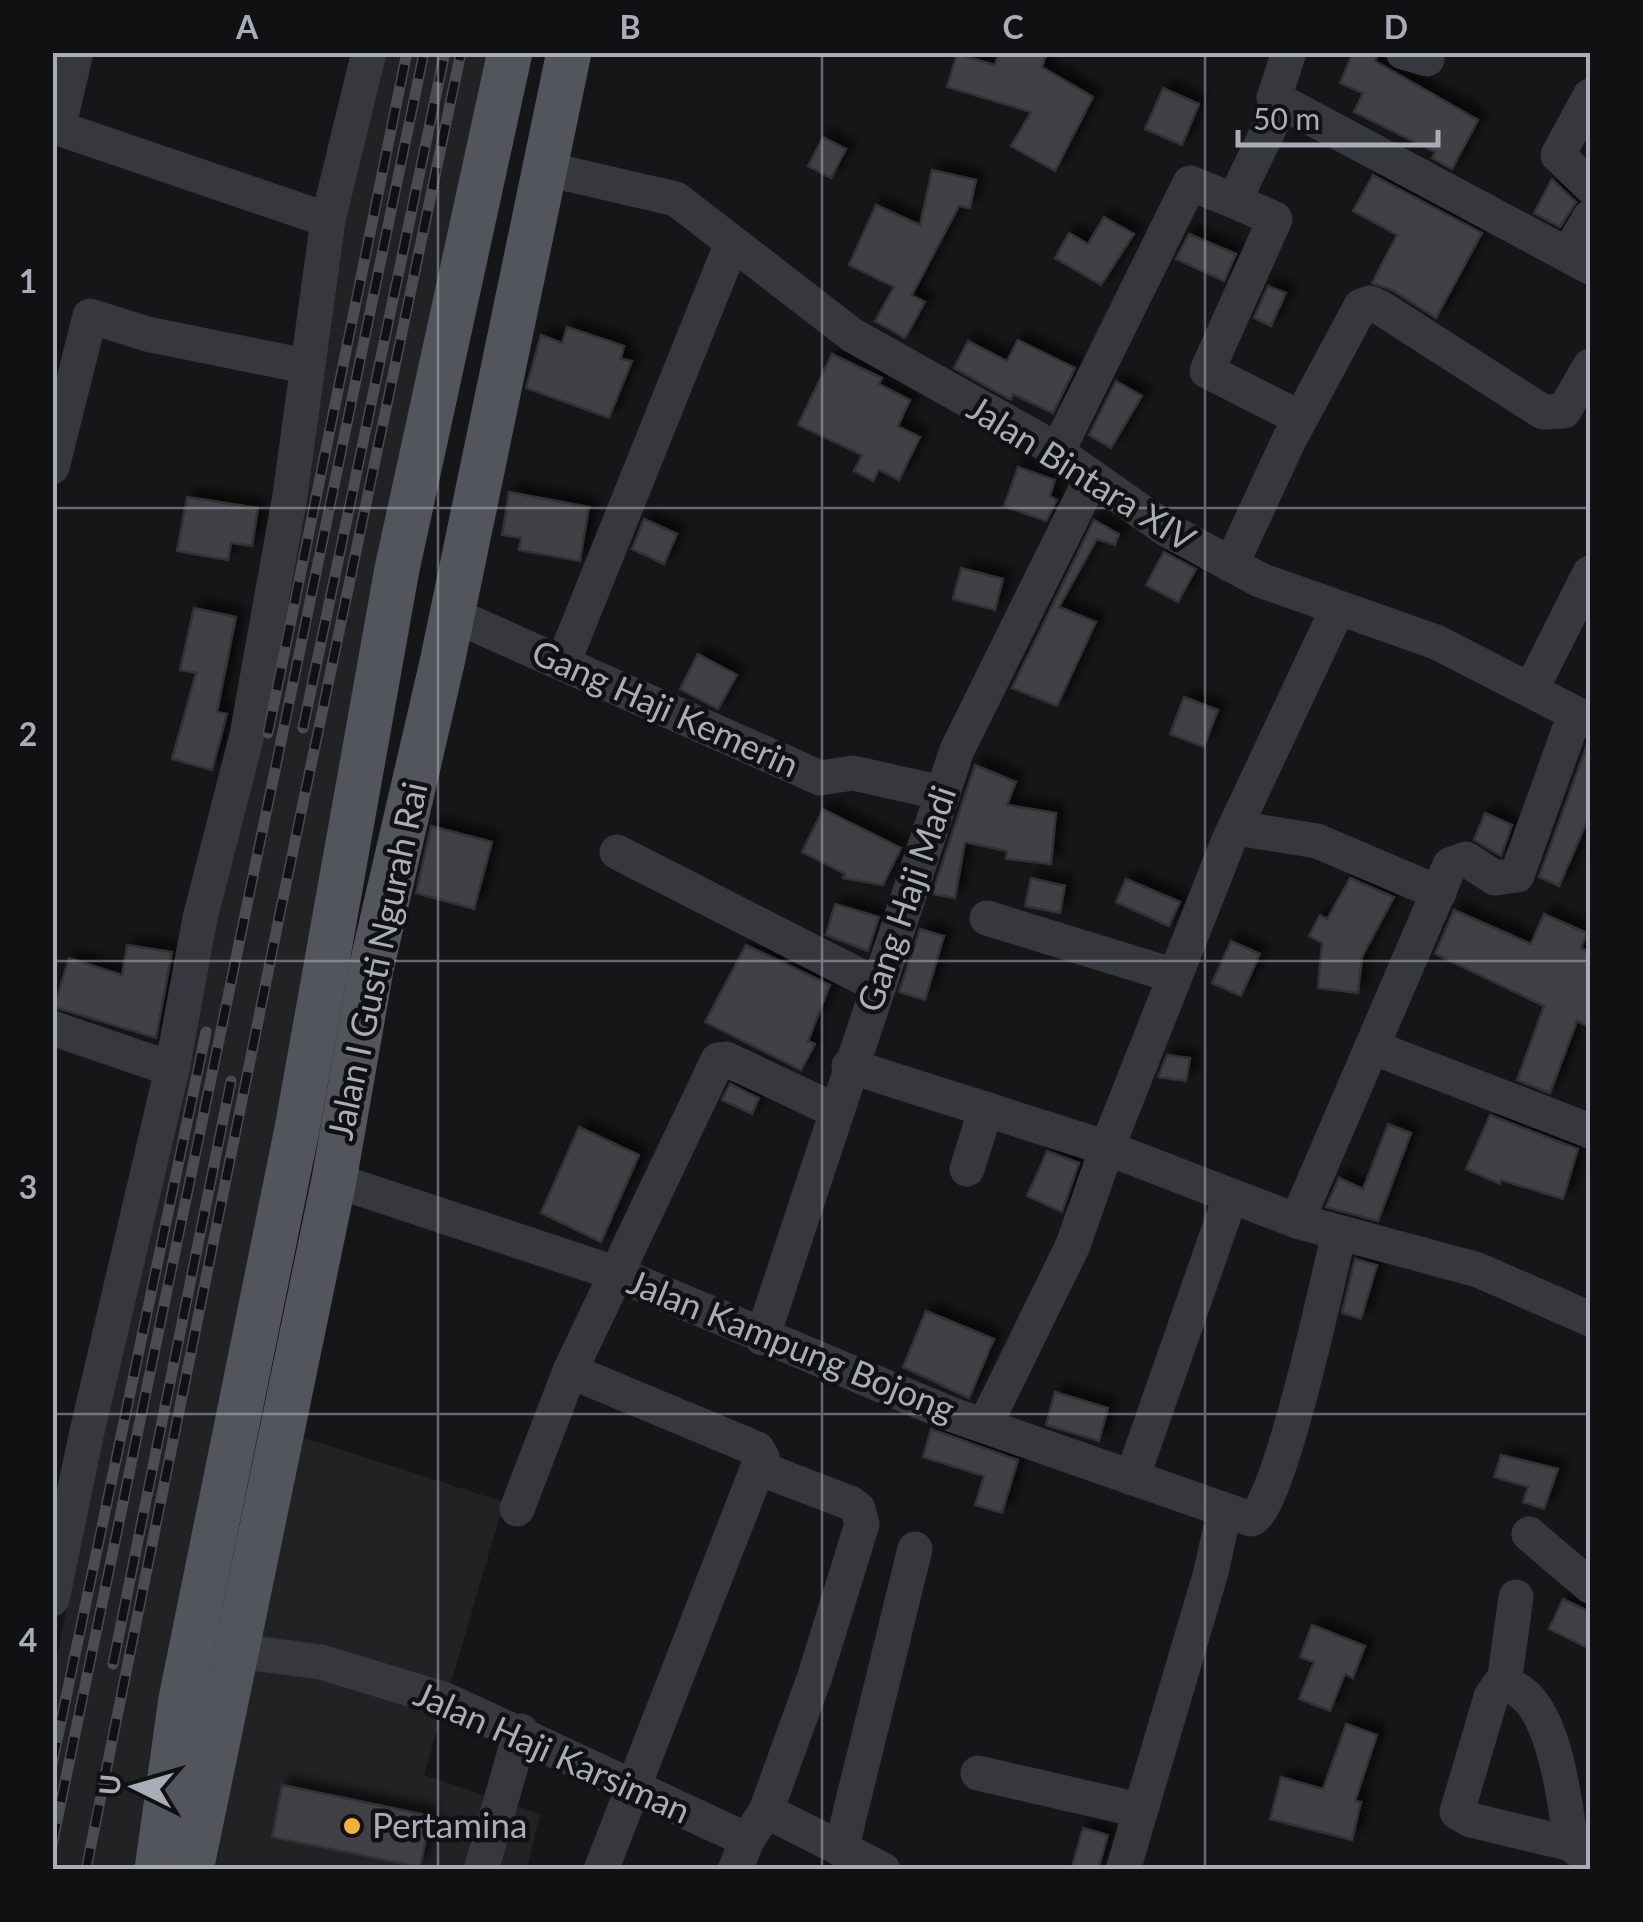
<svg xmlns="http://www.w3.org/2000/svg" width="1643" height="1922" font-family="Lato,sans-serif">
	<style>
		.built { fill: #222225 }
		.building { fill: #404145; stroke: #303034; stroke-width: 2.5; filter: url(#shadow) }
		.lines { fill: none; stroke-linecap: round; stroke-linejoin: round }
		.minor { stroke: #37383d; stroke-width: 35 }
		.major { stroke: #53555c; stroke-width: 45 }
		.rail-casing { stroke: #4a4c52; stroke-width: 11 }
		.rail { stroke: #111113; stroke-width: 8; stroke-dasharray: 22; stroke-linecap: butt }
		.grid { fill: none; stroke: #a8adb8; stroke-width: 2.5; stroke-opacity: 0.55 }
		.poi-dot { fill: #f2b134; stroke: #111113; stroke-width: 4 }
		.labels { text-anchor: middle; stroke-width: 9; stroke-linejoin: round; paint-order: stroke }
		.street-label { font-size: 35px; fill: #a8adb8; stroke: #111113 }
		.poi-label { font-size: 35px; fill: #a8adb8; stroke: #111113; text-anchor: start }
		.neatline { fill: none; stroke: #a8adb8; stroke-width: 4 }
		.grid-label { font-size: 32px; text-anchor: middle; font-weight: bold; fill: #a8adb8 }
	</style>
	<defs>
		<filter id="shadow"><feDropShadow dx="8" dy="-8" stdDeviation="5" flood-color="#0009"/></filter>
	</defs>
	<rect width="100%" height="100%" fill="#161618"/>
	<g class="built">
		<polygon points="369,53 510,53 157,1869 53,1870 53,1674 230,824"/>
		<polygon points="283,1431 504,1502 424,1775 540,1814 527,1869 191,1870"/>
	</g>
	<g class="building">
		<polygon points="999,52 1047,52 1042,67 1093,97 1055,171 1011,146 1031,112 947,87 957,54 995,65"/>
		<polygon points="1353,52 1379,52 1375,61 1478,120 1452,169 1432,158 1435,152 1354,112 1363,93 1340,83"/>
		<polygon points="1163,88 1199,104 1182,145 1145,129"/>
		<polygon points="823,137 846,149 831,178 808,166"/>
		<polygon points="932,170 976,180 970,208 959,206 912,295 925,302 905,338 875,321 894,287 849,265 876,205 920,225"/>
		<polygon points="1373,175 1482,233 1436,318 1392,290 1372,283 1397,235 1353,211"/>
		<polygon points="1552,179 1576,202 1560,227 1534,213"/>
		<polygon points="1104,217 1134,234 1101,285 1055,258 1069,233 1088,244"/>
		<polygon points="1189,234 1236,254 1224,281 1176,259"/>
		<polygon points="1268,286 1286,293 1271,326 1254,318"/>
		<polygon points="567,327 624,346 621,359 632,361 609,418 526,388 541,335 562,343"/>
		<polygon points="1018,340 1075,368 1053,413 1013,394 1011,400 954,368 968,341 1007,361"/>
		<polygon points="832,354 882,378 879,384 910,400 898,426 920,437 899,480 879,470 873,481 854,471 862,455 798,425"/>
		<polygon points="1116,381 1142,396 1111,448 1089,435"/>
		<polygon points="1018,467 1055,480 1050,496 1057,500 1046,521 1004,506"/>
		<polygon points="509,492 589,507 580,561 519,550 521,538 502,535"/>
		<polygon points="187,497 258,508 252,546 231,543 228,560 177,551"/>
		<polygon points="644,519 677,534 664,564 632,549"/>
		<polygon points="1094,520 1119,534 1115,545 1097,539 1059,607 1096,622 1057,706 1012,688"/>
		<polygon points="1164,552 1196,569 1178,602 1146,585"/>
		<polygon points="961,568 1003,579 995,610 953,599"/>
		<polygon points="194,608 236,617 217,712 227,714 212,770 172,759 196,673 180,670"/>
		<polygon points="698,654 737,675 718,709 680,689"/>
		<polygon points="1184,697 1218,710 1204,747 1170,734"/>
		<polygon points="1588,742 1590,815 1559,886 1539,877"/>
		<polygon points="975,765 1016,782 1007,805 1056,813 1051,864 1006,859 1007,851 965,842 955,898 932,894"/>
		<polygon points="823,809 901,848 883,885 843,878 845,874 802,852"/>
		<polygon points="1485,813 1512,825 1501,856 1474,840"/>
		<polygon points="431,826 492,842 474,909 416,893"/>
		<polygon points="1031,878 1065,886 1060,913 1025,906"/>
		<polygon points="1350,878 1394,897 1362,957 1358,993 1318,988 1322,943 1309,936 1320,915 1327,919"/>
		<polygon points="1126,879 1180,902 1169,926 1116,902"/>
		<polygon points="835,904 879,917 868,951 826,935"/>
		<polygon points="1454,910 1531,944 1544,914 1587,933 1581,948 1590,952 1590,1027 1577,1021 1550,1093 1517,1080 1544,1006 1435,954"/>
		<polygon points="920,929 944,936 925,1000 899,992"/>
		<polygon points="1231,941 1260,954 1241,996 1212,983"/>
		<polygon points="127,945 172,952 156,1038 54,1007 69,958 122,975"/>
		<polygon points="746,945 830,985 808,1041 815,1044 801,1070 705,1022"/>
		<polygon points="1167,1055 1190,1058 1186,1081 1158,1077"/>
		<polygon points="730,1084 759,1098 752,1114 722,1100"/>
		<polygon points="1490,1115 1578,1149 1563,1199 1501,1180 1500,1184 1466,1169"/>
		<polygon points="1388,1124 1411,1133 1378,1221 1326,1207 1339,1178 1363,1189"/>
		<polygon points="579,1127 639,1155 601,1242 541,1213"/>
		<polygon points="1047,1151 1079,1163 1062,1212 1027,1196"/>
		<polygon points="1355,1259 1377,1265 1361,1319 1342,1313"/>
		<polygon points="926,1311 994,1339 969,1398 903,1367"/>
		<polygon points="1055,1392 1108,1408 1099,1441 1046,1425"/>
		<polygon points="931,1429 1018,1460 1002,1513 975,1505 984,1476 923,1457"/>
		<polygon points="1501,1455 1558,1469 1544,1509 1523,1502 1528,1487 1494,1477"/>
		<polygon points="1563,1599 1590,1612 1590,1649 1549,1629"/>
		<polygon points="1312,1625 1365,1646 1353,1678 1345,1674 1330,1711 1299,1699 1314,1662 1300,1657"/>
		<polygon points="1346,1724 1377,1735 1355,1801 1361,1802 1352,1840 1270,1819 1281,1777 1323,1789"/>
		<polygon points="282,1785 431,1816 420,1867 272,1837"/>
		<polygon points="1083,1828 1108,1835 1098,1870 1071,1870"/>
	</g>
	<g class="lines">
		<g class="minor">
			<polyline points="1289,52 1274,98 1590,267"/>
			<polyline points="1403,52 1427,59"/>
			<polyline points="1590,96 1558,155 1590,186"/>
			<polyline points="52,126 328,220"/>
			<polyline points="58,129 76,52"/>
			<polyline points="542,168 676,199 852,335 1041,441 1166,529 1260,580 1436,642 1590,721"/>
			<polyline points="1234,201 1275,219 1207,371 1300,418"/>
			<polyline points="1568,255 1590,217"/>
			<polyline points="1057,452 1190,183 1234,201 1282,102"/>
			<polyline points="52,467 90,316 147,334 305,366"/>
			<polyline points="1231,565 1289,440 1361,306 1370,303 1381,308 1543,412 1564,411 1590,366"/>
			<polyline points="451,614 820,778 853,773 943,793"/>
			<polyline points="563,663 732,243"/>
			<polyline points="1531,690 1590,573"/>
			<polyline points="1237,828 1317,841 1439,893"/>
			<polyline points="617,852 879,986"/>
			<polyline points="987,918 1175,976"/>
			<polyline points="52,1028 172,1069"/>
			<polyline points="1372,1047 1590,1131"/>
			<polyline points="849,1066 1107,1148 1297,1221 1478,1270 1590,1319"/>
			<polyline points="967,1169 986,1109"/>
			<path d="M334,1180L615,1273L950,1414L1251,1519C1279,1511 1329,1274 1339,1233"/>
			<polyline points="1297,1221 1450,865 1466,859 1495,878 1517,875 1575,714"/>
			<polyline points="762,1338 957,750 1092,477"/>
			<polyline points="570,1371 757,1449 762,1457 601,1870"/>
			<polyline points="985,1425 1073,1245 1107,1148 1229,840 1338,608"/>
			<polyline points="1132,1478 1230,1198"/>
			<polyline points="517,1509 570,1371 718,1060 726,1059 834,1110"/>
			<polyline points="1529,1534 1590,1586"/>
			<polyline points="52,1599 86,1436 172,1069 200,918 247,735 290,495 328,220 369,52"/>
			<polyline points="237,1651 321,1662 446,1700 747,1840"/>
			<polyline points="1504,1684 1516,1597"/>
			<polyline points="978,1773 1139,1810"/>
			<polyline points="766,1811 883,1870"/>
			<path d="M1571,1844C1565,1805 1554,1684 1499,1685L1491,1697L1457,1812L1471,1820L1571,1844L1590,1859"/>
			<polyline points="841,1850 915,1549"/>
			<polyline points="481,1870 521,1731"/>
			<polyline points="735,1870 747,1840 766,1811 815,1676 862,1524 858,1509 850,1503 759,1468"/>
			<polyline points="1123,1870 1211,1572 1224,1513"/>
		</g>
		<g class="major">
			<polyline points="157,1870 181,1699 297,1129 397,569 510,52"/>
			<polyline points="191,1870 334,1180 371,969 442,663 569,52"/>
		</g>
		<defs>
			<g id="rail">
				<polyline points="303,728 445,52"/>
				<polyline points="268,733 407,52"/>
				<polyline points="113,1664 231,1081"/>
				<polyline points="52,1764 206,1032"/>
				<polyline points="52,1845 424,52"/>
				<polyline points="86,1870 281,908 461,52"/>
			</g>
		</defs>
		<use href="#rail" class="rail-casing"/>
		<use href="#rail" class="rail"/>
	</g>
	<path class="grid" d="M438,52V1870M822,52V1870M1205,52V1870M52,508H1590M52,961H1590M52,1414H1590"/>
	<circle class="poi-dot" cx="352" cy="1826" r="10"/>
	<g class="labels">
		<g class="street-label">
			<text transform="translate(1081 474) rotate(32)" y="12">Jalan Bintara XIV</text>
			<text transform="translate(665 709) rotate(24)" y="12">Gang Haji Kemerin</text>
			<text transform="translate(907 899) rotate(-71)" y="12">Gang Haji Madi</text>
			<text transform="translate(378 961) rotate(-78)" y="12">Jalan I Gusti Ngurah Rai</text>
			<text transform="translate(791 1346) rotate(22)" y="12">Jalan Kampung Bojong</text>
			<text transform="translate(552 1753) rotate(24)" y="12">Jalan Haji Karsiman</text>
		</g>
		<g class="poi-label">
			<text x="372" y="1838">Pertamina</text>
		</g>
	</g>
	<rect width="1643" height="1922" fill="none" stroke="#111113" stroke-width="110"/>
	<g transform="translate(135 1787) rotate(275)" stroke="#111113" stroke-width="8" paint-order="stroke">
	<path d="M0-8L18 38L0 25L-18 38Z" fill="#a8adb8"/>
	<text y="-15" font-size="28" font-weight="bold" text-anchor="middle" fill="#a8adb8">U</text>
	</g>
	<path d="M1238 130v15h200v-15" fill="none" stroke="#a8adb8" stroke-width="5"/>
	<text x="1253" y="130" font-size="30" fill="#a8adb8" stroke="#111113" stroke-width="8" paint-order="stroke">50 m</text>
	<rect x="55" y="55" width="1533" height="1812" class="neatline"/>
	<g class="grid-label">
		<text x="247" y="39">A</text>
		<text x="630" y="39">B</text>
		<text x="1013" y="39">C</text>
		<text x="1396" y="39">D</text>
		<text x="28" y="293">1</text>
		<text x="28" y="746">2</text>
		<text x="28" y="1199">3</text>
		<text x="28" y="1652">4</text>
	</g>
</svg>
